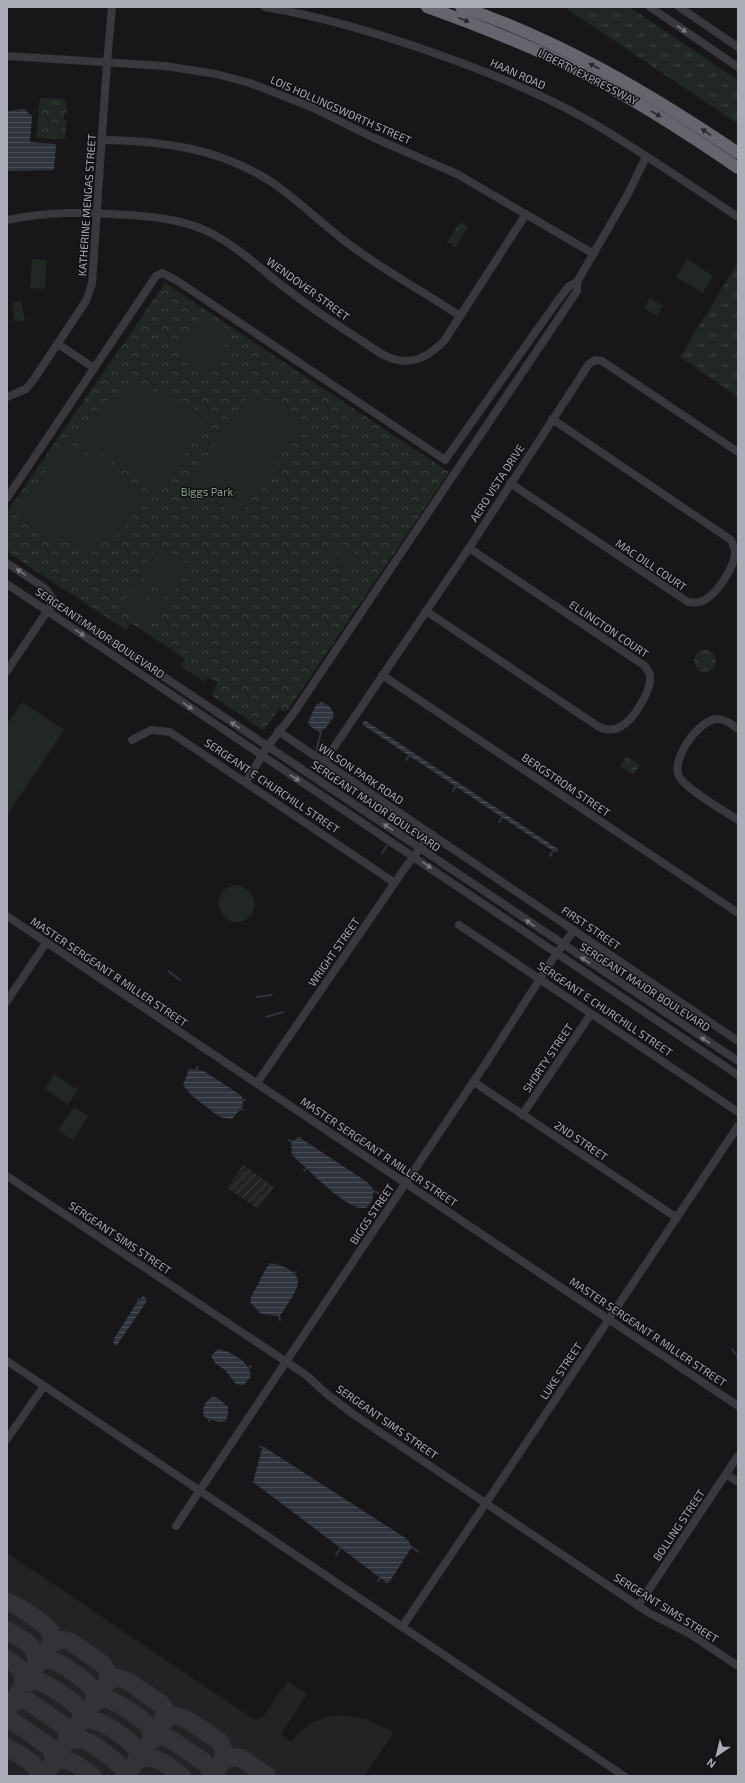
<svg xmlns="http://www.w3.org/2000/svg" width="745" height="1783" font-family="'Exo 2',sans-serif">
	<style>
		.built { fill: #232325 }
		.industrial { fill: url(#industrial-furrows) }
		.grass { fill: url(#grass-tufts) }
		.forest { fill: url(#forest-crowns) }
		.garden { fill: #212823 }
		.water { fill: url(#water-rules) }
		.lines { fill: none; stroke-linecap: round; stroke-linejoin: round }
		.stream { stroke: #30353d; stroke-width: 2 }
		.taxiway { stroke: #333237; stroke-width: 18 }
		.minor { stroke: #38383d; stroke-width: 8 }
		.highway { stroke: #64656d; stroke-width: 12 }
		.oneway { fill: #26262a }
		.oneway2 { fill: #777880 }
		.labels { text-anchor: middle; stroke-width: 3; stroke-linejoin: round; paint-order: stroke }
		.street-label { font-size: 11px; fill: #aaacb7; stroke: #121113 }
		.park-label { font-size: 11px; fill: #82a089; stroke: #121113 }
	</style>
	<defs>
		<pattern id="industrial-furrows" width="10" height="10" patternUnits="userSpaceOnUse"><rect width="10" height="10" fill="#232325"/><path d="M-1 1l2-2M0 10L10 0M9 11l2-2" fill="none" stroke="#404042"/></pattern>
		<pattern id="grass-tufts" width="24" height="20" patternUnits="userSpaceOnUse"><rect width="24" height="20" fill="#212823"/><path d="M3 7l-1-3M5 7V3M7 7l1-3M15 17l-1-3M17 17v-4M19 17l1-3" fill="none" stroke="#3f4441"/></pattern>
		<pattern id="forest-crowns" width="20" height="18" patternUnits="userSpaceOnUse"><rect width="20" height="18" fill="#212823"/><path d="M2 6a3 3 0 1 1 6 0M12 15a3 3 0 1 1 6 0" fill="none" stroke="#3f4441"/></pattern>
		<pattern id="water-rules" width="6" height="5" patternUnits="userSpaceOnUse"><rect width="6" height="5" fill="#30353d"/><path d="M0 2.5h6" fill="none" stroke="#4b5057"/></pattern>
	</defs>
	<rect width="100%" height="100%" fill="#171618"/>
	<polygon class="built" points="7,1553 252,1718 260,1719 263,1717 287,1681 307,1694 282,1732 283,1736 291,1742 299,1732 313,1722 329,1716 345,1715 366,1719 394,1732 364,1776 7,1776"/>
	<polygon class="industrial" points="243,1165 274,1187 258,1209 227,1188"/>
	<g class="grass">
		<polygon points="564,7 629,7 738,80 738,124"/>
		<polygon points="738,262 738,397 680,357"/>
	</g>
	<g class="forest">
		<polygon points="40,98 64,99 67,108 67,113 64,114 64,120 67,120 65,139 36,138"/>
		<polygon points="460,222 468,227 455,247 447,242"/>
		<polygon points="165,283 449,472 288,710 284,711 279,709 265,729 261,729 211,695 218,683 208,677 204,682 181,666 185,659 131,623 126,630 7,552 7,512"/>
		<circle cx="705" cy="661" r="11"/>
		<polygon points="627,756 640,765 634,775 620,766"/>
	</g>
	<g class="garden">
		<polygon points="32,259 47,260 45,289 30,288"/>
		<polygon points="687,259 713,276 703,293 676,277"/>
		<polygon points="650,298 663,306 657,316 644,308"/>
		<polygon points="21,301 25,320 15,322 12,303"/>
		<polygon points="203,313 233,333 208,371 177,351"/>
		<polygon points="134,387 174,395 208,418 162,489 155,490 77,438 101,403"/>
		<polygon points="251,390 302,424 240,517 189,483"/>
		<polygon points="70,444 147,496 124,531 90,547 51,539 16,516 62,445"/>
		<polygon points="335,538 344,545 333,560 324,554"/>
		<polygon points="159,544 191,565 170,596 138,575"/>
		<polygon points="351,550 360,557 350,572 340,566"/>
		<polygon points="139,580 152,588 136,613 123,604"/>
		<polygon points="155,591 168,600 152,624 139,615"/>
		<polygon points="22,702 64,730 7,815 7,724"/>
		<path d="M237,885C251,888 261,904 250,916C227,939 200,890 237,885Z"/>
		<polygon points="54,1074 78,1090 68,1104 45,1089"/>
		<polygon points="74,1107 88,1116 73,1140 58,1130"/>
	</g>
	<g class="water">
		<polygon points="24,109 32,116 30,142 56,144 54,170 7,171 7,111"/>
		<path d="M321,702C329,705 332,707 334,716L326,728L319,732L310,726L308,722L316,705Z"/>
		<polygon points="366,721 558,849 558,852 553,851 363,725 363,722"/>
		<polygon points="189,1069 204,1071 242,1096 243,1106 232,1119 220,1117 192,1096 183,1085"/>
		<path d="M299,1137L367,1182L374,1190L372,1201L366,1208C362,1208 358,1208 354,1206C334,1197 309,1170 292,1155L291,1142Z"/>
		<path d="M271,1263C312,1273 298,1288 282,1313L278,1316L261,1314L250,1302L252,1295L267,1267Z"/>
		<polygon points="143,1296 147,1299 145,1304 117,1345 114,1345 113,1341 115,1337 136,1304"/>
		<path d="M218,1349C232,1352 249,1361 251,1376L244,1385L236,1384L226,1371L216,1364L211,1356Z"/>
		<path d="M212,1397L218,1398L228,1407C229,1431 216,1420 204,1417C202,1407 204,1403 212,1397Z"/>
		<polygon points="264,1447 407,1539 412,1547 390,1581 387,1583 253,1482 262,1449"/>
	</g>
	<g class="lines">
		<g class="stream">
			<polyline points="316,753 321,731"/>
			<polyline points="406,760 409,756"/>
			<polyline points="453,791 456,786"/>
			<polyline points="499,822 502,818"/>
			<polyline points="382,853 389,842"/>
			<polyline points="550,856 553,851"/>
			<polyline points="168,971 180,980"/>
			<polyline points="257,997 272,995"/>
			<polyline points="266,1017 283,1012"/>
			<polyline points="196,1070 198,1067"/>
			<polyline points="242,1101 245,1100"/>
			<polyline points="240,1108 243,1110"/>
			<polyline points="289,1140 292,1142"/>
			<polyline points="304,1171 306,1169"/>
			<polyline points="374,1191 378,1193"/>
			<polyline points="294,1274 296,1272"/>
			<polyline points="138,1299 140,1302"/>
			<polyline points="279,1315 280,1320"/>
			<polyline points="732,1349 738,1357"/>
			<polyline points="249,1368 251,1366"/>
			<polyline points="209,1421 210,1419"/>
			<polyline points="260,1446 263,1448"/>
			<polyline points="412,1547 418,1552"/>
			<polyline points="336,1555 341,1547"/>
			<polyline points="378,1581 380,1578"/>
		</g>
		<g class="taxiway">
			<path d="M7,1602C16,1604 47,1624 50,1632C52,1637 51,1640 50,1645L9,1707"/>
			<path d="M7,1630C21,1639 40,1646 36,1665"/>
			<path d="M7,1659C19,1667 25,1671 23,1685"/>
			<path d="M36,1665C41,1662 45,1659 51,1660C60,1662 89,1682 93,1690C95,1694 94,1698 94,1702"/>
			<polyline points="107,1682 115,1677 128,1681 161,1704 165,1709 163,1722 126,1776"/>
			<path d="M23,1685L35,1680C46,1683 78,1702 81,1713C81,1716 80,1720 80,1723"/>
			<path d="M94,1702L102,1698L108,1699C118,1703 145,1719 150,1728C152,1733 151,1736 150,1741"/>
			<path d="M11,1704L20,1700L28,1701L64,1726L68,1733L67,1742C73,1739 80,1738 86,1741C95,1745 120,1763 125,1772L124,1776"/>
			<path d="M7,1721L14,1722L50,1747L53,1754V1762C68,1755 81,1768 93,1776"/>
			<path d="M163,1722C167,1719 170,1716 174,1716C185,1715 209,1735 219,1741C229,1754 221,1764 213,1776"/>
			<path d="M80,1723L86,1719C102,1720 131,1739 139,1753L136,1761"/>
			<polyline points="150,1741 159,1736 170,1739 204,1762 208,1766 211,1776"/>
			<path d="M7,1747C18,1755 37,1762 40,1776"/>
			<path d="M136,1761C155,1752 166,1765 182,1776"/>
			<polyline points="223,1761 232,1757 241,1758 267,1776"/>
			<path d="M44,1776L107,1682C109,1675 108,1671 104,1665L71,1642C62,1638 58,1640 50,1645"/>
		</g>
		<g class="minor">
			<path d="M265,7C324,17 381,34 437,54C488,72 538,92 586,119C638,149 688,184 738,217"/>
			<polyline points="650,7 738,67"/>
			<polyline points="679,7 738,47"/>
			<polyline points="7,56 165,66 216,74 250,83 311,107 372,137 457,174 594,254"/>
			<path d="M102,140C163,141 218,148 270,181C297,199 320,222 346,242C381,269 423,291 460,316"/>
			<path d="M7,220C51,211 86,212 130,215C157,217 184,220 209,232C235,245 258,266 280,284C306,304 332,322 359,339C373,348 388,361 405,361C421,361 433,352 444,341L526,214"/>
			<polyline points="58,344 94,368"/>
			<polyline points="7,397 26,389 34,379 86,301 92,284 107,62 112,7"/>
			<path d="M510,483L688,602C691,602 697,603 700,602C715,598 735,567 735,552C735,548 732,543 731,540L552,419"/>
			<polyline points="7,498 156,276 162,273 176,280 445,460 556,303 569,286 577,282"/>
			<polyline points="7,563 46,589 54,601 88,626 738,1061"/>
			<polyline points="7,584 738,1075"/>
			<path d="M426,611L599,727C606,730 613,731 620,727C634,720 652,690 650,675C649,672 647,669 645,666L469,548"/>
			<polyline points="7,671 54,601"/>
			<polyline points="382,675 738,913"/>
			<path d="M738,729C732,724 724,718 716,719C698,721 671,759 679,776C684,788 726,812 738,820"/>
			<polyline points="278,731 738,1041"/>
			<polyline points="132,740 151,730 170,732 395,883"/>
			<polyline points="324,762 469,548 589,364 595,360 602,361 738,452"/>
			<polyline points="246,782 267,747 293,714 577,291 577,282 628,194 646,157"/>
			<polyline points="7,916 738,1406"/>
			<polyline points="459,925 738,1112"/>
			<polyline points="7,1001 46,943"/>
			<polyline points="474,1082 677,1218"/>
			<polyline points="257,1083 405,868 431,834"/>
			<polyline points="522,1115 591,1014"/>
			<polyline points="7,1176 306,1375 328,1395 353,1414 649,1613 690,1634 738,1666"/>
			<polyline points="7,1361 624,1776"/>
			<polyline points="7,1439 44,1386"/>
			<polyline points="726,1474 738,1482"/>
			<polyline points="176,1526 486,1063 552,960 574,930"/>
			<polyline points="638,1606 738,1456"/>
			<polyline points="402,1627 486,1503 738,1126"/>
		</g>
		<g class="highway">
			<path d="M427,7C483,27 539,49 591,77C642,104 690,135 738,168"/>
			<path d="M461,7C560,40 652,95 738,153"/>
		</g>
	</g>
	<defs><path id="oneway-solid" d="M-6-.8H1V-3.2L6.5 0L1 3.2V.8H-6Z"/></defs>
	<g class="oneway">
		<use href="#oneway-solid" transform="translate(464 20) rotate(21)"/>
		<use href="#oneway-solid" transform="translate(594 66) rotate(-153)"/>
		<use href="#oneway-solid" transform="translate(656 114) rotate(31)"/>
		<use href="#oneway-solid" transform="translate(706 132) rotate(-146)"/>
	</g>
	<g class="oneway2">
		<use href="#oneway-solid" transform="translate(682 29) rotate(34)"/>
		<use href="#oneway-solid" transform="translate(21 572) rotate(-146)"/>
		<use href="#oneway-solid" transform="translate(80 633) rotate(34)"/>
		<use href="#oneway-solid" transform="translate(188 706) rotate(34)"/>
		<use href="#oneway-solid" transform="translate(235 725) rotate(-146)"/>
		<use href="#oneway-solid" transform="translate(295 778) rotate(33)"/>
		<use href="#oneway-solid" transform="translate(388 827) rotate(-146)"/>
		<use href="#oneway-solid" transform="translate(427 865) rotate(34)"/>
		<use href="#oneway-solid" transform="translate(530 923) rotate(-146)"/>
		<use href="#oneway-solid" transform="translate(585 960) rotate(-147)"/>
		<use href="#oneway-solid" transform="translate(705 1040) rotate(-147)"/>
	</g>
	<g class="labels">
		<g class="street-label">
			<text transform="translate(518 74) rotate(24)" y="4">HAAN ROAD</text>
			<text transform="translate(588 77) rotate(27)" y="4">LIBERTY EXPRESSWAY</text>
			<text transform="translate(341 110) rotate(24)" y="4">LOIS HOLLINGSWORTH STREET</text>
			<text transform="translate(87 205) rotate(-86)" y="4">KATHERINE MENGAS STREET</text>
			<text transform="translate(308 289) rotate(36)" y="4">WENDOVER STREET</text>
			<text transform="translate(497 483) rotate(-57)" y="4">AERO VISTA DRIVE</text>
			<text transform="translate(651 565) rotate(34)" y="4">MAC DILL COURT</text>
			<text transform="translate(609 629) rotate(34)" y="4">ELLINGTON COURT</text>
			<text transform="translate(100 633) rotate(34)" y="4">SERGEANT MAJOR BOULEVARD</text>
			<text transform="translate(361 774) rotate(34)" y="4">WILSON PARK ROAD</text>
			<text transform="translate(566 785) rotate(34)" y="4">BERGSTROM STREET</text>
			<text transform="translate(272 786) rotate(34)" y="4">SERGEANT E CHURCHILL STREET</text>
			<text transform="translate(376 806) rotate(34)" y="4">SERGEANT MAJOR BOULEVARD</text>
			<text transform="translate(591 928) rotate(34)" y="4">FIRST STREET</text>
			<text transform="translate(334 952) rotate(-55)" y="4">WRIGHT STREET</text>
			<text transform="translate(109 972) rotate(34)" y="4">MASTER SERGEANT R MILLER STREET</text>
			<text transform="translate(645 987) rotate(33)" y="4">SERGEANT MAJOR BOULEVARD</text>
			<text transform="translate(605 1009) rotate(34)" y="4">SERGEANT E CHURCHILL STREET</text>
			<text transform="translate(548 1058) rotate(-56)" y="4">SHORTY STREET</text>
			<text transform="translate(581 1141) rotate(34)" y="4">2ND STREET</text>
			<text transform="translate(379 1152) rotate(34)" y="4">MASTER SERGEANT R MILLER STREET</text>
			<text transform="translate(372 1214) rotate(-56)" y="4">BIGGS STREET</text>
			<text transform="translate(120 1238) rotate(34)" y="4">SERGEANT SIMS STREET</text>
			<text transform="translate(648 1332) rotate(34)" y="4">MASTER SERGEANT R MILLER STREET</text>
			<text transform="translate(561 1371) rotate(-56)" y="4">LUKE STREET</text>
			<text transform="translate(387 1422) rotate(35)" y="4">SERGEANT SIMS STREET</text>
			<text transform="translate(679 1525) rotate(-56)" y="4">BOLLING STREET</text>
			<text transform="translate(666 1608) rotate(32)" y="4">SERGEANT SIMS STREET</text>
		</g>
		<g class="park-label">
			<text x="207" y="496">Biggs Park</text>
		</g>
	</g>
	<rect width="745" height="1783" fill="none" stroke="#aaacb7" stroke-width="16"/>
	<g transform="translate(717 1755) rotate(215)" stroke="#121113" stroke-width="3" paint-order="stroke">
	<path d="M0-3L7 15L0 10L-7 15Z" fill="#aaacb7"/>
	<text y="-6" font-size="11" font-weight="bold" text-anchor="middle" fill="#aaacb7">N</text>
	</g>
</svg>
